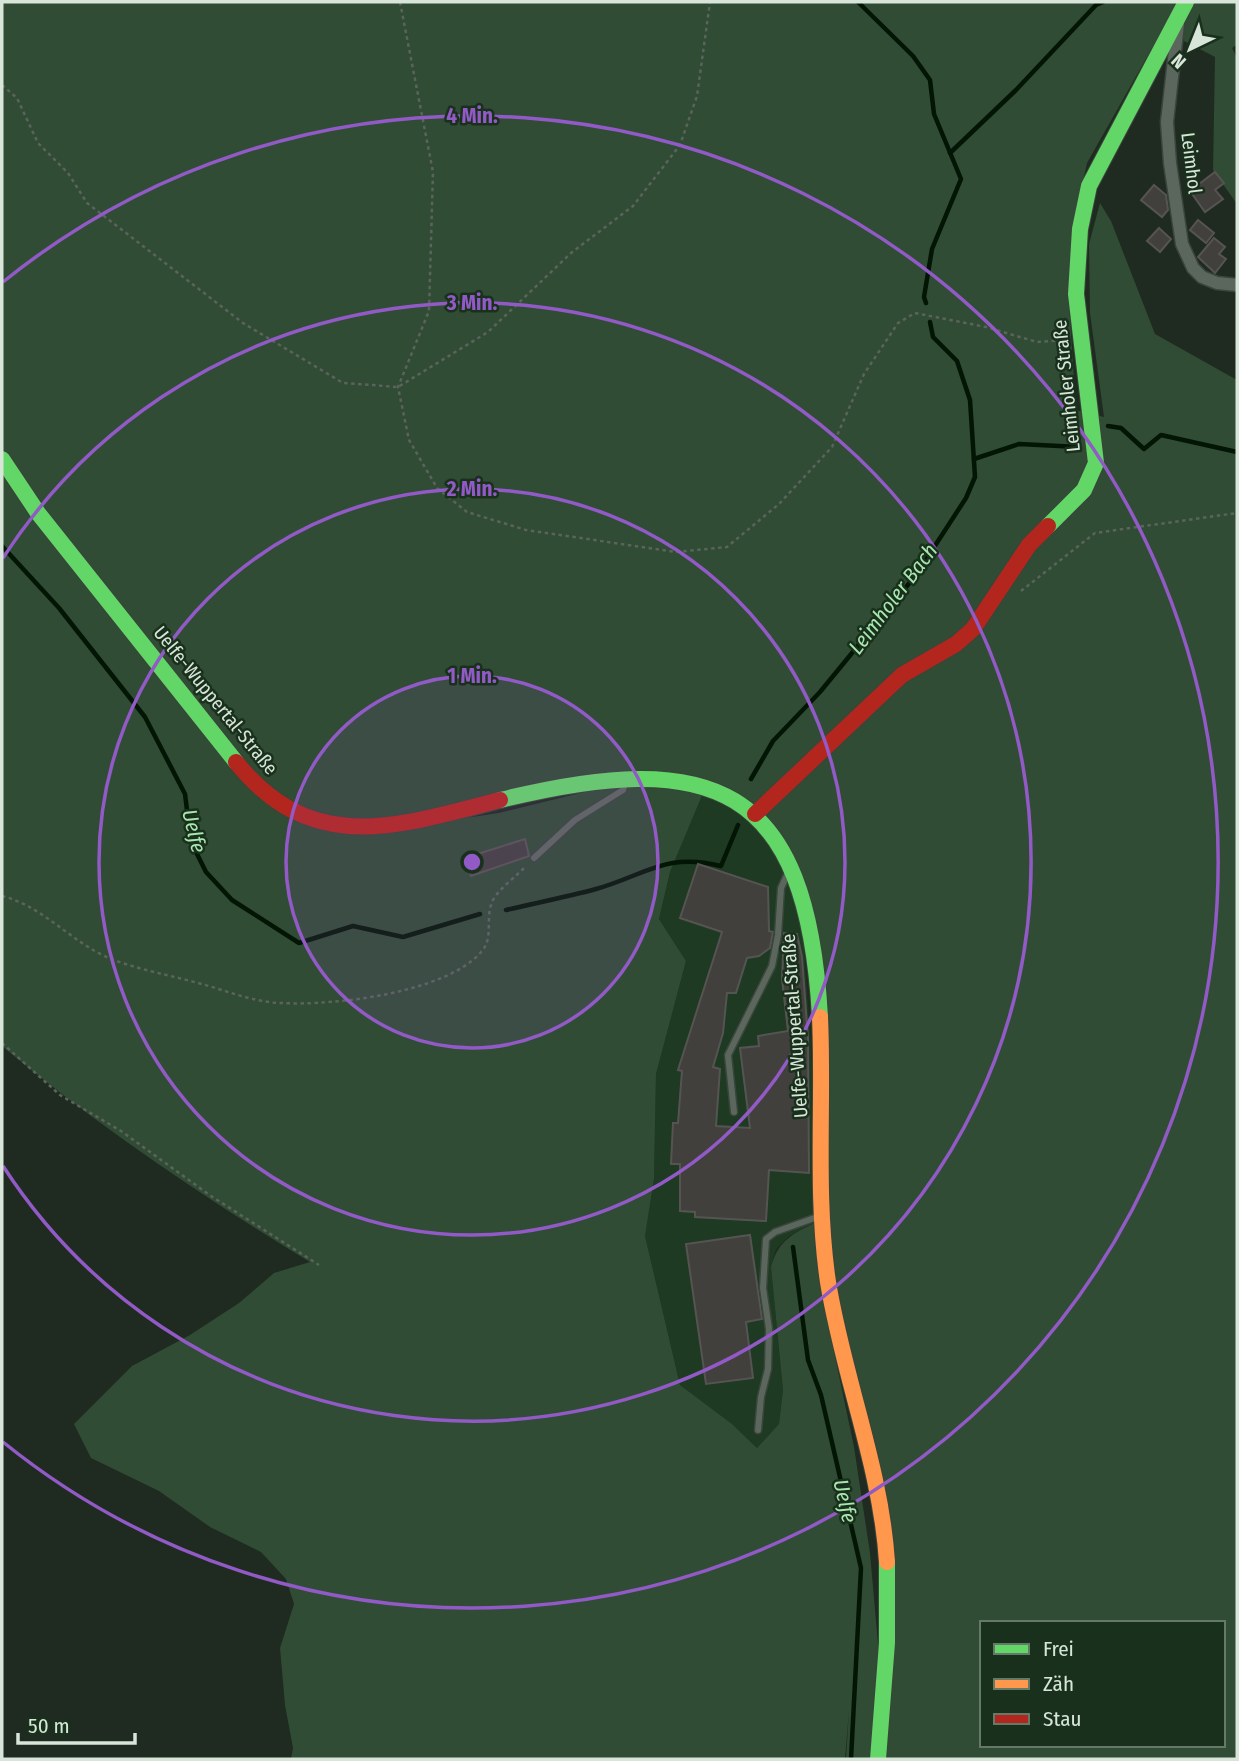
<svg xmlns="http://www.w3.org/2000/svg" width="1239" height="1761" font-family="'Fira Sans Condensed',sans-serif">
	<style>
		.built { fill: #1e3a22 }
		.green { fill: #304c34; fill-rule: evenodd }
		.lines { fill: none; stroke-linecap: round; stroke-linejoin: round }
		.stream { stroke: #031605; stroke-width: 4.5 }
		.building { fill: #41403d; stroke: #565452; stroke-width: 2 }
		.lane-casing { stroke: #3a453b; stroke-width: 9 }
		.street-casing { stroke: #3a453b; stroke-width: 15 }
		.fast-casing { stroke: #3a453b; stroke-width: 18 }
		.slow-casing { stroke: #3a453b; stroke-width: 18 }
		.jam-casing { stroke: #3a453b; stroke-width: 18 }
		.path { stroke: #5a645c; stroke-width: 2.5; stroke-dasharray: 3.5 3.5; stroke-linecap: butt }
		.lane { stroke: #5b665c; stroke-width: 6 }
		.street { stroke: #5b665c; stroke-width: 12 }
		.fast { stroke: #63d668; stroke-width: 16 }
		.slow { stroke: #ff974d; stroke-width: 16 }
		.jam { stroke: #b3261e; stroke-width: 16 }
		.ring { fill: none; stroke: #925ac6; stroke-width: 3.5 }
		.labels { text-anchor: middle; stroke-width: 5; stroke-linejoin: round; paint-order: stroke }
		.street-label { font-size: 19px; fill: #d8e6d9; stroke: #19311c }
		.water-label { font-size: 21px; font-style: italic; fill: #a9e6b0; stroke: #19311c }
		.centre { fill: #925ac6; stroke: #19311c; stroke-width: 3.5 }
		.ring-label { font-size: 21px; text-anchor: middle; font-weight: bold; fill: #925ac6; stroke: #19311c; stroke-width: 5; stroke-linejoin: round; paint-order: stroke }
	</style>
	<rect width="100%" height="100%" fill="#1f2b20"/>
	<polygon class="built" points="706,786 749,817 785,871 803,931 817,1137 816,1222 788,1237 776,1249 771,1267 783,1390 779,1424 757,1448 732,1424 680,1385 645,1236 654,1179 656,1074 686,961 659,919 670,872"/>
	<g class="green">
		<path d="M2,2H1178L1087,163L1073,226L1068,287L1076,410L1104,417L1090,313L1089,244L1100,203L1111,221L1155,334L1237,380V1759H878C885,1682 893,1604 883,1526C871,1434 835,1345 824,1252C811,1134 836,1008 800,893C785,846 755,801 706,786L670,872L659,919L686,961L656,1074L654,1179L645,1236L680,1385L732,1424L757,1448L779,1424L783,1390L771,1267C779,1239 792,1235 816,1222L829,1328L854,1447L870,1553L881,1678L875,1759H846L849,1710L845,1759H291L293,1748L285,1705L280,1648L294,1604L286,1579L261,1552L210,1527L159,1491L91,1458L74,1424L132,1366L190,1335L239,1303L274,1273L310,1262C203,1197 98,1126 2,1046V464L37,515L221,748L263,797L289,816L326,828L377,831L499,813L601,788L703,785C577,744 408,868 292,813C275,805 263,792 250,779L38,513L2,459ZM982,1623H1223V1745H982Z"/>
		<polygon points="1186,2 1237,2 1237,45 1232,48 1237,58 1237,204 1213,170 1215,57 1184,41 1179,13"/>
	</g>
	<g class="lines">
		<g class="stream">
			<polyline points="858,2 913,56 930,80 934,114 961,179 932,249 924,297 926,303"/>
			<polyline points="950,153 1016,90 1096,5 1103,2"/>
			<polyline points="1108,426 1121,428 1144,449 1161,435 1237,452"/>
			<polyline points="974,459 1019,444 1079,447"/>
			<polyline points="2,546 59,608 145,717 185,794 191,842 206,872 232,900 299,943 353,926 403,937 480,914"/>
			<polyline points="751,779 773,741 820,692 916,575 966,498 975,477 970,400 957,361 933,337 930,322"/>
			<path d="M506,910C536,903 566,897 596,889C646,875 665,852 721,866L738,825"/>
			<polyline points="793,1247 808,1360 821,1395 861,1568 851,1759"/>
		</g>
	</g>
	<g class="building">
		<polygon points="1215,172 1224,183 1215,190 1223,199 1205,212 1190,191"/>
		<polygon points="1154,185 1166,195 1168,210 1162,217 1141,200"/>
		<polygon points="1198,220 1214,233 1206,243 1190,230"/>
		<polygon points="1159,228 1171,239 1160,252 1147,241"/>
		<polygon points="1214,238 1225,247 1219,254 1226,259 1215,273 1198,257"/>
		<polygon points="525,839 529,856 471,876 465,858"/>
		<polygon points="698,864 768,887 769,931 773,932 770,948 759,956 747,958 736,993 727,993 723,1033 713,1067 720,1069 716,1126 750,1128 740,1048 759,1046 758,1036 788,1031 782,979 784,933 797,934 802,957 808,1038 809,1173 769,1170 766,1221 695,1217 695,1212 680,1211 680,1164 671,1164 673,1123 678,1123 682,1071 678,1070 722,932 680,918"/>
		<polygon points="750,1235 762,1319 746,1322 753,1378 706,1384 686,1244"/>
	</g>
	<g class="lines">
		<defs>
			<g id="lane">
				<polyline points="534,858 575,820 623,790 626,780"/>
				<polyline points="734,1112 728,1055 772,966 778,935 781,888 788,873"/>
				<polyline points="758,1430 761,1397 768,1369 769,1329 763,1288 766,1239 775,1232 820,1216"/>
			</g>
			<polyline id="street" points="1178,24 1167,122 1170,163 1182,244 1193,268 1202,277 1217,283 1237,285"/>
			<g id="fast">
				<polyline points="2,459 38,513 236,762"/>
				<polyline points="1048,526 1084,490 1096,463 1076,294 1080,229 1089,186 1186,2"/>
				<path d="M500,800C712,748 807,782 820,1017"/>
				<polyline points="878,1759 887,1643 887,1562"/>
			</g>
			<path id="slow" d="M820,1017C824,1105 815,1194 828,1282C843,1376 881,1467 887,1562"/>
			<g id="jam">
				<path d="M236,762C312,857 398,826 500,800"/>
				<polyline points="755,814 902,675 956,644 973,629 1029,545 1048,526"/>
			</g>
		</defs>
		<use href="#lane" class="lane-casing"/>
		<use href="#street" class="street-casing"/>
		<use href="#fast" class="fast-casing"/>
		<use href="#slow" class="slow-casing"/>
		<use href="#jam" class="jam-casing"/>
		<g class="path">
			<polyline points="400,2 433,172 429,311 398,387 409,440 437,488 467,512 526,530 676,552 727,547 779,504 832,447 864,374 898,323 915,313 986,327 1037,342 1065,340"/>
			<polyline points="2,85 17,98 38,143 68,173 87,203 243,323 343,383 398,387 488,332 571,253 633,206 680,145 697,96 710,2"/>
			<polyline points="1021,591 1095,533 1237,513"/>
			<path d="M2,896C43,906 72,943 111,959C140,970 169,975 198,983C225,990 252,1002 281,1003C333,1006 447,993 482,951C493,938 486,921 491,905C494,892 516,877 526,866"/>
			<polyline points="2,1043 60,1095 121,1131 211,1196 319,1265"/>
		</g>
		<use href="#lane" class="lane"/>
		<use href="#street" class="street"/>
		<use href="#fast" class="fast"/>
		<use href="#slow" class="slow"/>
		<use href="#jam" class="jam"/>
	</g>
	<circle cx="472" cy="862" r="186" fill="#925ac6" fill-opacity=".12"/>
	<g class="ring">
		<circle cx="472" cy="862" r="186"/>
		<circle cx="472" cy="862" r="373"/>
		<path d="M3 558A559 559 0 1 1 3 1166"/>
		<path d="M3 282A746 746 0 1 1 3 1442"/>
	</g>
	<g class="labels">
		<g class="street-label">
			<text transform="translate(1192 163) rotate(83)" y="7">Leimhol</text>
			<text transform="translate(1066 386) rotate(-96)" y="7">Leimholer Straße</text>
			<text transform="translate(216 700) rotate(51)" y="7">Uelfe-Wuppertal-Straße</text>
			<text transform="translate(794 1026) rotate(-94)" y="7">Uelfe-Wuppertal-Straße</text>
		</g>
		<g class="water-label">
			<text transform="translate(893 599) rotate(-53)" y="7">Leimholer Bach</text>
			<text transform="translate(194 831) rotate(76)" y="7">Uelfe</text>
			<text transform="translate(845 1501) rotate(77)" y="7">Uelfe</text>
		</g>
	</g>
	<circle cx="472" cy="862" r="10" class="centre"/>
	<g class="ring-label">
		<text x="472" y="123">4 Min.</text>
		<text x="472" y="310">3 Min.</text>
		<text x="472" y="496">2 Min.</text>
		<text x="472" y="683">1 Min.</text>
	</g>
	<rect width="1239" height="1761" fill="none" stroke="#d8e6d9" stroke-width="7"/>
	<rect x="980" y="1621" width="245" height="126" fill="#19311c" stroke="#657968" stroke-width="2"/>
	<rect x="994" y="1644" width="35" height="10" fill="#63d668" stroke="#657968" stroke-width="2"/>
	<text x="1043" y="1656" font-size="21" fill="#d8e6d9">Frei</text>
	<rect x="994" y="1679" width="35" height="10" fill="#ff974d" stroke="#657968" stroke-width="2"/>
	<text x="1043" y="1691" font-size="21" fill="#d8e6d9">Zäh</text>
	<rect x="994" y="1714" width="35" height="10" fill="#b3261e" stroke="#657968" stroke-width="2"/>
	<text x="1043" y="1726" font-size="21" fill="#d8e6d9">Stau</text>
	<g transform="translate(1190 49) rotate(223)" stroke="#19311c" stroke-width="5" paint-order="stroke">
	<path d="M0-5L12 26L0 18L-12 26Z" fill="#d8e6d9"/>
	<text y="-10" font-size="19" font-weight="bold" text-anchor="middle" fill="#d8e6d9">N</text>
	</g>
	<path d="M18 1733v10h117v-10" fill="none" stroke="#d8e6d9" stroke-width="3.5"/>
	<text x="28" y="1733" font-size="21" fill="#d8e6d9" stroke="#19311c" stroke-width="5" paint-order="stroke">50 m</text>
</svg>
